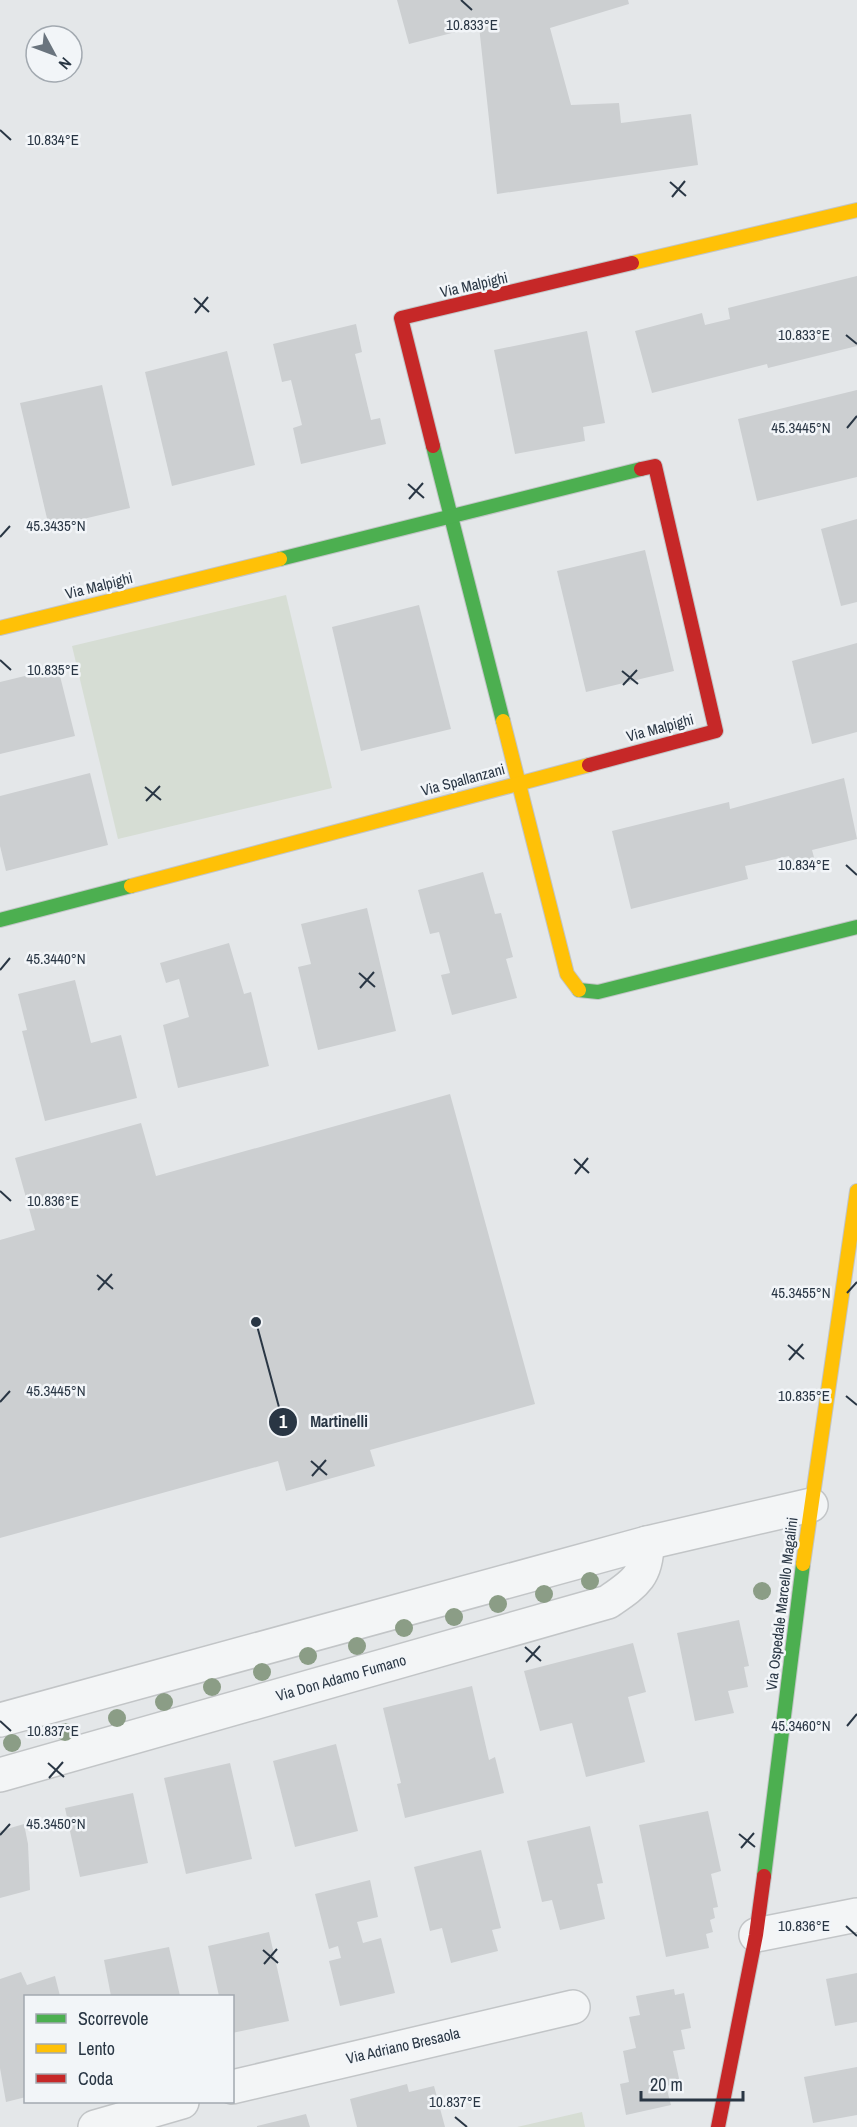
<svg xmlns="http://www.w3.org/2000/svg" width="857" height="2127" font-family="'Archivo Narrow',sans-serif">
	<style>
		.green { fill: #d6ddd4 }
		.building { fill: #cccfd1 }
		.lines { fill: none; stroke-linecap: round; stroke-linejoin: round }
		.street-casing { stroke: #c2c5c7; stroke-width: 36 }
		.fast-casing { stroke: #c2c5c7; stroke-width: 16 }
		.slow-casing { stroke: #c2c5c7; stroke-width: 16 }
		.jam-casing { stroke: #c2c5c7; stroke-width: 16 }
		.street { stroke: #f3f5f6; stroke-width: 33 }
		.fast { stroke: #4caf50; stroke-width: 14 }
		.slow { stroke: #ffc107; stroke-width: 14 }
		.jam { stroke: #c62828; stroke-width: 14 }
		.tree { fill: #8b9d86 }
		.ticks { fill: none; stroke: #293644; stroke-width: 2 }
		.labels { text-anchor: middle; stroke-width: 5; stroke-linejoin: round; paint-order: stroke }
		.street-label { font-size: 15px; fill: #293644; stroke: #f2f5f8 }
		.ticks-label { font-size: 15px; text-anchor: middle; fill: #293644; stroke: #f2f5f8; stroke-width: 5; stroke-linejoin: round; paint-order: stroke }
		.leader { fill: none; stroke: #293644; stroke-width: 2 }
		.callout-dot { fill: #293644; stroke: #f2f5f8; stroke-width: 2 }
		.mark-label { font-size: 18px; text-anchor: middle; font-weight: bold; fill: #fff }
		.callout-label { font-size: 16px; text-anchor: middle; font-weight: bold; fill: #293644; stroke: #f2f5f8; stroke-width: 5; stroke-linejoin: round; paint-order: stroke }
	</style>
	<rect width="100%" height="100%" fill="#e4e7e9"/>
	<g class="green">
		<polygon points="286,595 332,788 118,839 72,646"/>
		<polygon points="582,2112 585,2127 517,2127"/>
	</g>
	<g class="building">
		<polygon points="397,0 628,0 629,4 550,28 571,105 619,103 621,123 691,114 698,165 497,194 479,26 409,44"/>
		<polygon points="857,276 857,346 768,368 767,364 652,393 635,331 702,313 705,325 730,319 728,308"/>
		<polygon points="356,324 362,352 355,354 371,420 380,418 386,444 301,464 293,428 302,425 291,380 282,382 273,344"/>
		<polygon points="587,331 605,423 583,427 585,441 515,454 494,350"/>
		<polygon points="227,351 255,465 172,486 145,372"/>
		<polygon points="102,385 130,508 49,527 20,403"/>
		<polygon points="857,390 857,477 757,501 738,419"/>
		<polygon points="857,519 857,602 841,606 821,529"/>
		<polygon points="645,550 674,671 586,692 557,571"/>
		<polygon points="419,605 451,729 361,751 332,627"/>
		<polygon points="857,643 857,732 812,744 792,661"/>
		<polygon points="58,668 75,736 0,754 0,682"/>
		<polygon points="90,773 108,845 6,871 0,846 0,796"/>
		<polygon points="844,778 857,839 812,850 815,861 792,867 789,856 745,866 748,879 631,909 612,831 729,802 730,809"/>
		<polygon points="483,872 495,914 501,913 513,957 506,959 517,998 452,1015 441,975 450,973 439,932 430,934 418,890"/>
		<polygon points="367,908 396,1031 318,1050 298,967 311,964 301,924"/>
		<polygon points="229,943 244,994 251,992 269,1066 178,1088 163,1025 189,1017 179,979 166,983 160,963"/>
		<polygon points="75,980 91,1043 121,1035 137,1098 45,1121 22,1031 27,1030 18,994"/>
		<polygon points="450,1094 535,1404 370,1450 375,1466 286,1491 278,1461 0,1538 0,1240 35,1230 15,1158 141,1123 156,1176"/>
		<polygon points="739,1620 749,1666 744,1667 748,1687 728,1691 734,1713 695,1721 677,1633"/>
		<polygon points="633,1643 646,1692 628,1697 645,1762 586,1777 572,1723 540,1731 524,1671"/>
		<polygon points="472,1686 489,1760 495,1757 504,1793 405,1818 397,1784 401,1783 383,1708"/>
		<polygon points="336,1744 358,1831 295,1847 273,1761"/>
		<polygon points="230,1763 252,1859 186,1874 164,1778"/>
		<polygon points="133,1793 148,1863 80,1877 65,1808"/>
		<polygon points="708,1811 721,1871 711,1874 718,1907 713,1908 715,1918 710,1920 713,1932 706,1934 709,1948 666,1957 639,1825"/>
		<polygon points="24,1824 28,1844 30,1890 0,1898 0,1831"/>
		<polygon points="590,1826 603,1883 597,1884 605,1919 560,1930 552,1900 542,1902 527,1841"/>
		<polygon points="481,1850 501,1928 492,1930 498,1951 451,1963 442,1928 430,1931 414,1867"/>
		<polygon points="370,1880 378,1917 357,1922 363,1943 381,1938 395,1993 340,2006 329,1961 341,1958 338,1946 329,1949 315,1894"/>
		<polygon points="269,1932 289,2021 232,2033 232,1996 219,1996 208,1946"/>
		<polygon points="169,1947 180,1996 111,1996 104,1960"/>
		<polygon points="21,1972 27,1985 55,1976 60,1996 26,1996 26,2097 6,2102 0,2068 0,1979"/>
		<polygon points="857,1973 857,2022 835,2026 826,1979"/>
		<polygon points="674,1989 675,1995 684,1993 691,2028 681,2030 685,2049 673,2051 680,2083 666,2086 671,2105 626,2115 620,2084 629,2082 623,2051 636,2048 629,2017 640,2015 636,1996"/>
		<polygon points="857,2067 857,2115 813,2123 804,2077"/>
		<polygon points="407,2084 409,2092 434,2086 445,2127 357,2127 350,2099"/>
		<polygon points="306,2114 310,2127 257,2127 257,2126"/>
	</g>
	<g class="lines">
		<defs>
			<g id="street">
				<polyline points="0,1720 647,1543 811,1505"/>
				<path d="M0,1775L608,1602C634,1584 647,1577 647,1543"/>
				<polyline points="756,1935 857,1915"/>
				<polyline points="232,2087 573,2007"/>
				<polyline points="95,2127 182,2102"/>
			</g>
			<g id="fast">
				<polyline points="433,446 503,721"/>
				<polyline points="280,559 641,469"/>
				<polyline points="0,920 131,886"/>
				<polyline points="579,990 598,992 857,927"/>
				<polyline points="764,1876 803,1564"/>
			</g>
			<g id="slow">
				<polyline points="632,263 857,210"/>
				<polyline points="0,628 280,559"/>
				<polyline points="503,721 567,974 579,990"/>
				<polyline points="131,886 589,765"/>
				<polyline points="803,1564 857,1191"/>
			</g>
			<g id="jam">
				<polyline points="433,446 401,318 632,263"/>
				<polyline points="589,765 716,731 655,466 641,469"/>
				<polyline points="718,2127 756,1935 764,1876"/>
			</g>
		</defs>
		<use href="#street" class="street-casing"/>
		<use href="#fast" class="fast-casing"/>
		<use href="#slow" class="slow-casing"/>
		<use href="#jam" class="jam-casing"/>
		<use href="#street" class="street"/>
		<use href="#fast" class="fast"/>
		<use href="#slow" class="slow"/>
		<use href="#jam" class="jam"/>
	</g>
	<g class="tree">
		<circle cx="590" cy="1581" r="9"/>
		<circle cx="762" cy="1591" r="9"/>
		<circle cx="544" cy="1594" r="9"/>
		<circle cx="498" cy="1604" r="9"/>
		<circle cx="454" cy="1617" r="9"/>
		<circle cx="404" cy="1628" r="9"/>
		<circle cx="357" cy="1646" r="9"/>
		<circle cx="308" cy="1656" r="9"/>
		<circle cx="262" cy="1672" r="9"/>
		<circle cx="212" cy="1687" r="9"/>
		<circle cx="164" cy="1702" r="9"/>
		<circle cx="117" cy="1718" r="9"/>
		<circle cx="65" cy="1732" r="9"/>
		<circle cx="12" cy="1743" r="9"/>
	</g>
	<path class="ticks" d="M461,0L472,10M0,130L11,140M670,182L686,196M672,197L685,181M194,298L209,312M195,313L208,297M846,335L857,344M847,428L857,416M408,484L424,498M409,499L423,483M0,537L10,526M0,660L11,670M622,671L638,684M623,685L637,670M145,787L161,800M146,801L160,786M846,865L857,875M0,970L10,958M359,973L375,987M360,988L374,972M574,1159L589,1173M575,1174L588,1158M0,1191L11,1201M97,1275L113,1289M98,1290L112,1274M847,1293L857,1282M788,1345L804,1359M789,1360L803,1344M846,1396L857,1405M0,1402L10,1391M311,1461L327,1475M312,1476L326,1460M525,1647L541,1661M526,1662L540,1646M0,1721L11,1731M847,1726L857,1714M48,1763L64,1777M49,1778L63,1762M739,1834L755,1847M0,1835L10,1824M741,1848L754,1833M846,1926L857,1936M263,1950L278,1963M264,1964L277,1949M455,2117L467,2127"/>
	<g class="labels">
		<g class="street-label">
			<text transform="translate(474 285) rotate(-13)" y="5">Via Malpighi</text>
			<text transform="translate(99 586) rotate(-14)" y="5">Via Malpighi</text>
			<text transform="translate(660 728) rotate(-15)" y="5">Via Malpighi</text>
			<text transform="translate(463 780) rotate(-15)" y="5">Via Spallanzani</text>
			<text transform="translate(782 1604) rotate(-83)" y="5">Via Ospedale Marcello Magalini</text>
			<text transform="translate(341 1678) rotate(-16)" y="5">Via Don Adamo Fumano</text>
			<text transform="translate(403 2046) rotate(-13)" y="5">Via Adriano Bresaola</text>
		</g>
	</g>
	<g class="ticks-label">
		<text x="472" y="30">10.833°E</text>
		<text x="53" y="145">10.834°E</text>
		<text x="804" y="340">10.833°E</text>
		<text x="801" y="433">45.3445°N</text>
		<text x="56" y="531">45.3435°N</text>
		<text x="53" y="675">10.835°E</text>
		<text x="804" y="870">10.834°E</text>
		<text x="56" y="964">45.3440°N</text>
		<text x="53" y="1206">10.836°E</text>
		<text x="801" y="1298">45.3455°N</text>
		<text x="56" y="1396">45.3445°N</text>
		<text x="804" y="1401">10.835°E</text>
		<text x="801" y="1731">45.3460°N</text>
		<text x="53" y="1736">10.837°E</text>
		<text x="56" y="1829">45.3450°N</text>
		<text x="804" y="1931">10.836°E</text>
		<text x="455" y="2107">10.837°E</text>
	</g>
	<path class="leader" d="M256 1322L283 1422"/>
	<g class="callout-dot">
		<circle cx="256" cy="1322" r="6"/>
		<circle cx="283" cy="1422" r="15"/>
	</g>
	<g class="mark-label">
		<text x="283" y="1428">1</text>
	</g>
	<g class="callout-label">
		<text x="339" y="1427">Martinelli</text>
	</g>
	<rect x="24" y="1995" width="210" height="108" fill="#f2f5f8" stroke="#a2a9b0" stroke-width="1.5"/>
	<rect x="36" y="2014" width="30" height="9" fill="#4caf50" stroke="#a2a9b0" stroke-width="1.5"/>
	<text x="78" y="2025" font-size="18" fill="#293644">Scorrevole</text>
	<rect x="36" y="2044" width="30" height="9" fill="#ffc107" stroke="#a2a9b0" stroke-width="1.5"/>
	<text x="78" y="2055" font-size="18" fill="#293644">Lento</text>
	<rect x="36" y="2074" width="30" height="9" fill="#c62828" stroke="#a2a9b0" stroke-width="1.5"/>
	<text x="78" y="2085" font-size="18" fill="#293644">Coda</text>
	<g transform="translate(54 54) rotate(131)"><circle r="28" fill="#f2f5f8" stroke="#a2a9b0" stroke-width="1.5"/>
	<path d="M0-4.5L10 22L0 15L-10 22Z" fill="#6a747e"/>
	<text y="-9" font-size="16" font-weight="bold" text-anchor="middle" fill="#293644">N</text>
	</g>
	<path d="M641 2091v9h102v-9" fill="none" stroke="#293644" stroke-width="3"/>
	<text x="650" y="2091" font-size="18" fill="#293644" stroke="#f2f5f8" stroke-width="4.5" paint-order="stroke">20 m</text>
</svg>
